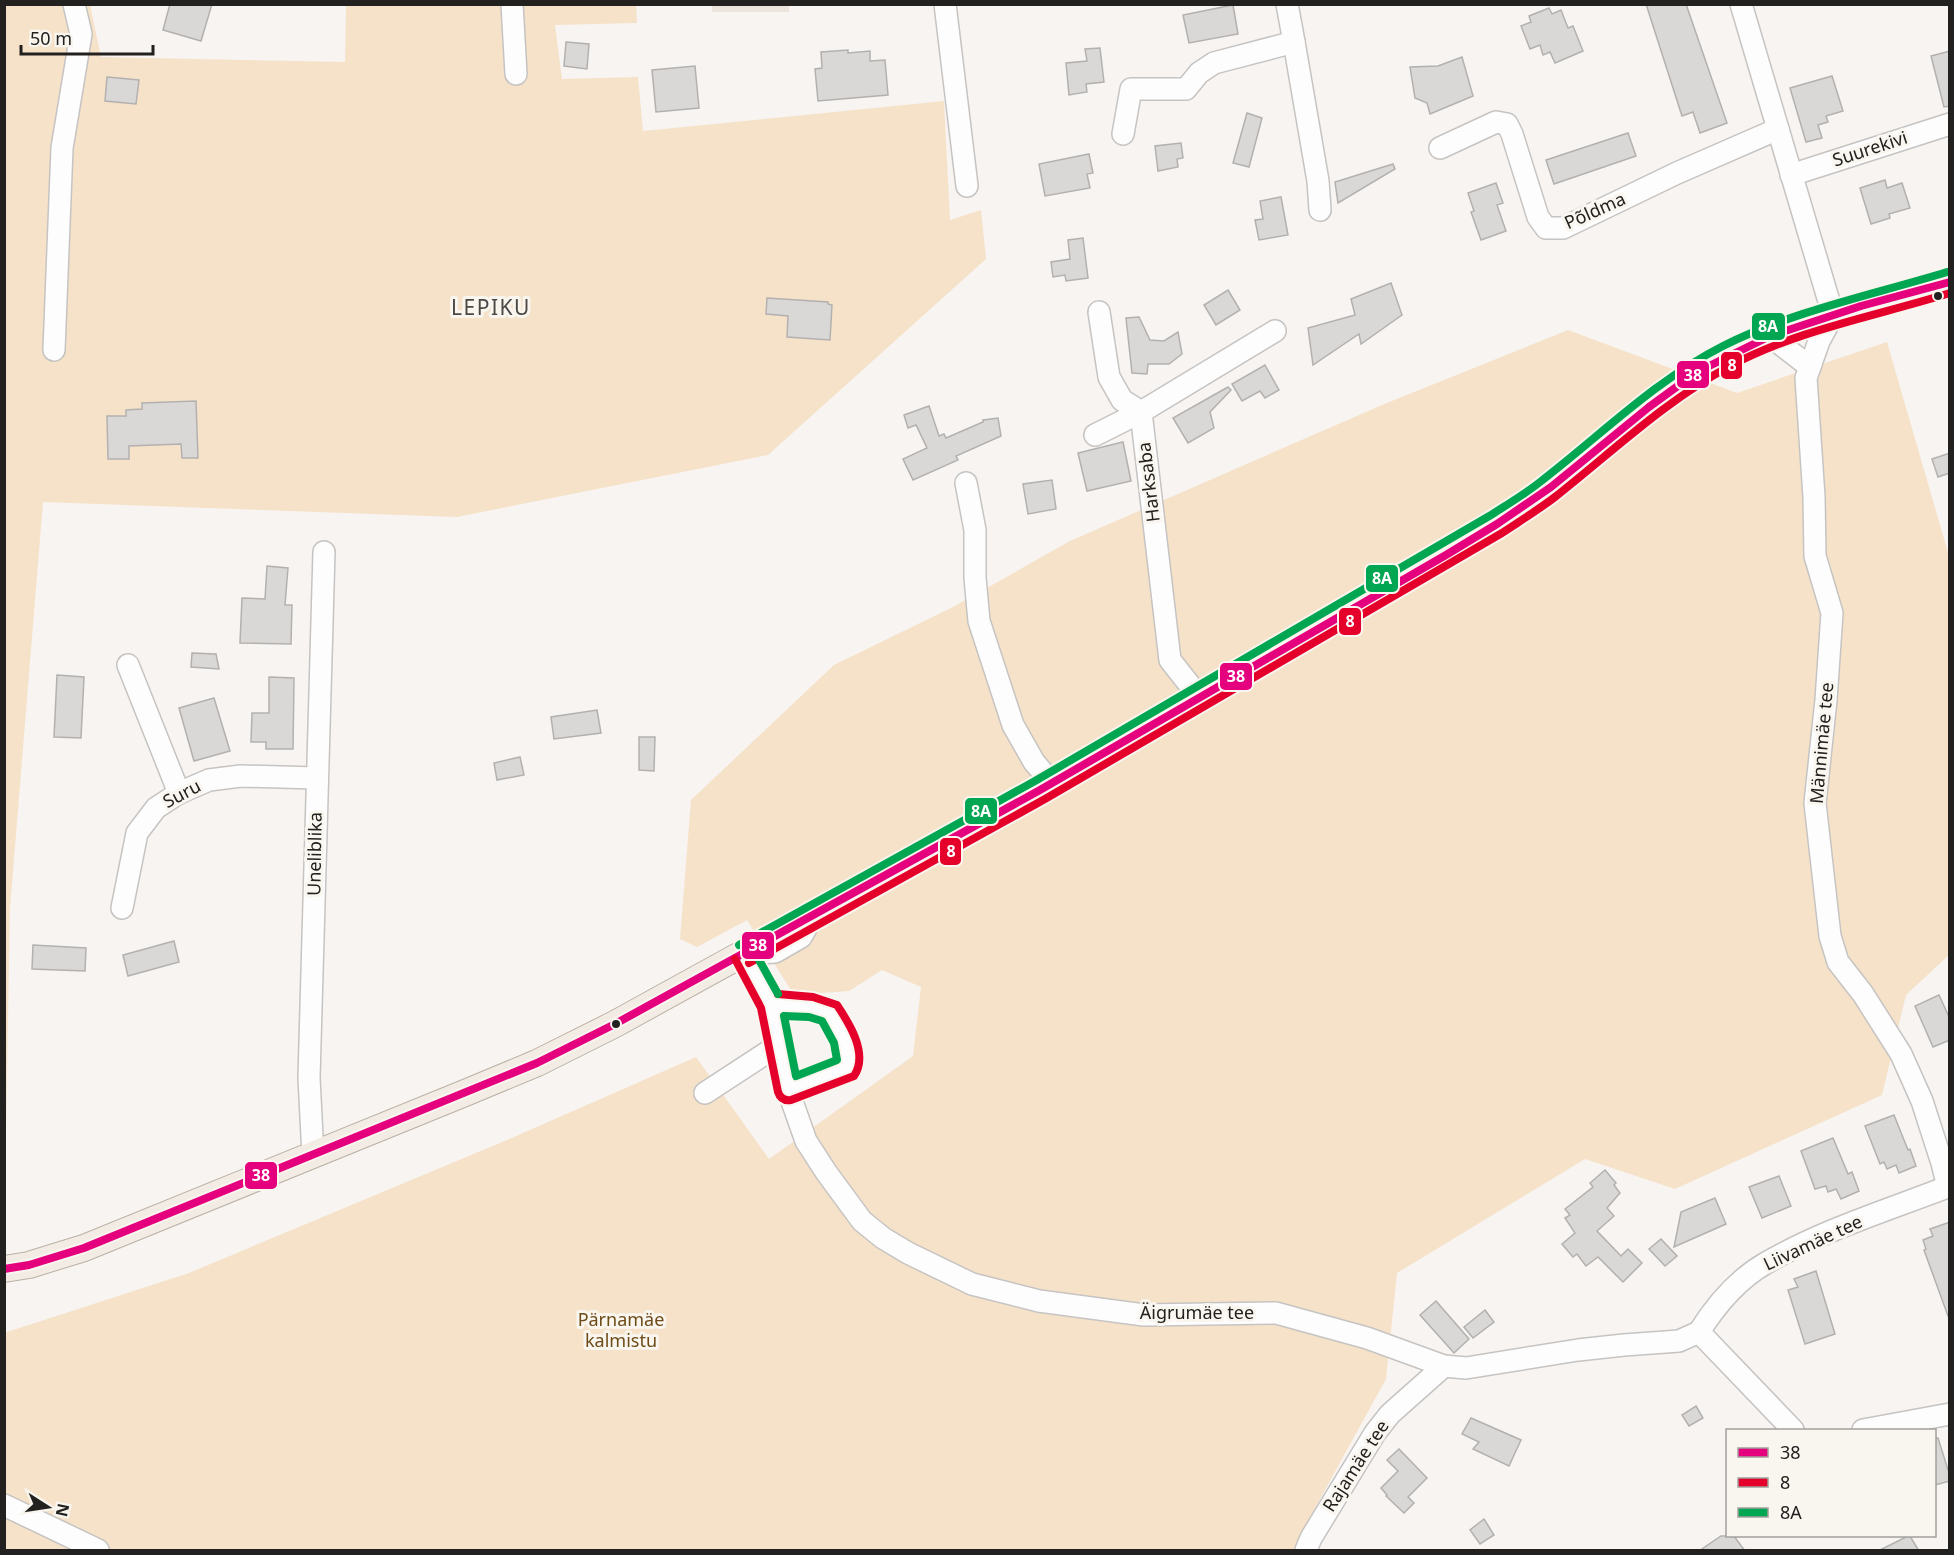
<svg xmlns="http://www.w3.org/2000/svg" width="1954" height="1555" font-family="'Noto Sans',sans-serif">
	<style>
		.built { fill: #ece5de }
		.green { fill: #f6e2c9 }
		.building { fill: #dad8d6; stroke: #b3b1b0; stroke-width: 1.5 }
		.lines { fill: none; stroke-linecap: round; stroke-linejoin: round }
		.minor-casing { stroke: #c6c4c2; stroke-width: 24 }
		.major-casing { stroke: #bbb1a4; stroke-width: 28 }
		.minor { stroke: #fefdfd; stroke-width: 21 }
		.major { stroke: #f2ece5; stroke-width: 26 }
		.bus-1-casing { stroke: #f9f5ef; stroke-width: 12 }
		.bus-2-casing { stroke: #f9f5ef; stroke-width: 12 }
		.bus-3-casing { stroke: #f9f5ef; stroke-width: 12 }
		.bus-1 { stroke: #e5007d; stroke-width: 8 }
		.bus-2 { stroke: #e4002b; stroke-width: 8 }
		.bus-3 { stroke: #00a651; stroke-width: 8 }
		.bus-dot { fill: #22211f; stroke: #f9f5ef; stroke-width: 2 }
		.labels { text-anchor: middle; stroke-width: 6; stroke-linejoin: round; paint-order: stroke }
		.street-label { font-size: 18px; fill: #22211f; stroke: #f9f5ef }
		.park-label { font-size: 18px; fill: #6e4c18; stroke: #f9f5ef }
		.quarter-label { font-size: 21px; letter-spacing: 1.5px; fill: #4c4844; stroke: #f9f5ef }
		.line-badge { stroke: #f9f5ef; stroke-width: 2 }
		.badge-label { font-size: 16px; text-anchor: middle; font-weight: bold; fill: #fff }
	</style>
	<rect width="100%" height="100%" fill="#f7f4f1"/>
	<rect class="built" x="712" y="5" width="77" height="7"/>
	<g class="green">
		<polygon points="5,5 90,5 101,57 345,62 346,5 636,5 637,23 555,25 562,79 638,77 643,131 944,101 950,220 981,210 986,259 768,455 457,517 43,502 10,908 5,1187"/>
		<polygon points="1568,330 1737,393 1887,342 1949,556 1950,954 1906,995 1882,1095 1675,1189 1585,1159 1397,1273 1386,1379 1304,1528 1296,1550 5,1550 4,1333 189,1273 514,1137 696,1057 769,1159 913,1056 921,987 882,970 849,991 794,995 747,920 697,947 680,939 691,800 834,665 955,606 1070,541 1382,405"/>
	</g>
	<g class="building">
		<polygon points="170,4 212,4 201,41 163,30"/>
		<polygon points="1646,4 1686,4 1727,123 1700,133 1693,112 1682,116"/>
		<polygon points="1233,5 1238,34 1189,43 1183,15"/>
		<polygon points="1549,8 1552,14 1561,10 1568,28 1573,26 1583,51 1555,63 1550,52 1543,55 1540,45 1530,49 1521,26 1531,22 1529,16"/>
		<polygon points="566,42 589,44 587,69 564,66"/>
		<polygon points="1100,48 1104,82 1086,84 1087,92 1069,95 1066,63 1087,61 1085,49"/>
		<polygon points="848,50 848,53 870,51 870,61 885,60 888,95 818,101 815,69 822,68 821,52"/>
		<polygon points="1950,51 1950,106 1944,107 1931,56"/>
		<polygon points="1462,57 1473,96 1430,114 1427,103 1415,98 1410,67 1438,66"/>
		<polygon points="695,66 699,108 656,112 652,70"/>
		<polygon points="1832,76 1843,111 1826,116 1828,122 1818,125 1822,138 1806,142 1790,88"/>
		<polygon points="107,77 139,80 136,104 105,101"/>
		<polygon points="1247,113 1262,118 1249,167 1233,163"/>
		<polygon points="1628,133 1636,156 1554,184 1546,160"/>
		<polygon points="1181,143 1183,158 1177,159 1178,167 1158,171 1155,146"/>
		<polygon points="1089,154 1093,173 1087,174 1090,188 1045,196 1039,164"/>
		<polygon points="1393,164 1395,169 1338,203 1335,182"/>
		<polygon points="1885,180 1887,188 1902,183 1910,208 1889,214 1890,218 1871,224 1860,188"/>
		<polygon points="1496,183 1503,203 1497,205 1506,231 1481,240 1471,212 1474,211 1468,193"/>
		<polygon points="1281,197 1288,235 1259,240 1255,220 1263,219 1260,201"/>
		<polygon points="1083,238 1088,278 1066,281 1065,275 1053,277 1051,262 1070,259 1068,240"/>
		<polygon points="1391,283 1402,315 1361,344 1359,334 1313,365 1308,328 1355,315 1351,299"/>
		<polygon points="1228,290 1240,310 1216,325 1204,305"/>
		<polygon points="767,298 828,302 828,304 832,305 830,340 787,337 788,316 766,314"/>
		<polygon points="1139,317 1150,340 1164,341 1178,332 1182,354 1169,364 1148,364 1147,374 1132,373 1126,318"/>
		<polygon points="1265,365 1279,390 1265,398 1260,391 1242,401 1232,384"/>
		<polygon points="1228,387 1231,390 1210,412 1214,428 1188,443 1173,418"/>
		<polygon points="196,401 198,458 182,458 181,444 129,446 129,459 108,459 107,416 126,416 126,410 142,409 142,403"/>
		<polygon points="929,406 939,436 944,434 946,438 983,422 983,420 998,418 1001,436 956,456 958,460 913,480 903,459 927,448 916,425 908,428 904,415"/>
		<polygon points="1123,442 1131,481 1087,491 1078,453"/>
		<polygon points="1950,453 1950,473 1938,477 1932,459"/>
		<polygon points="1052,480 1056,509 1028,514 1023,484"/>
		<polygon points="267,566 288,568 285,605 292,605 291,644 240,643 242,598 265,599"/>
		<polygon points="192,653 216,654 219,669 191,667"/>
		<polygon points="57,675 84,677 81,738 54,737"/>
		<polygon points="269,677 294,678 293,749 266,749 266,742 251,742 252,713 269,713"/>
		<polygon points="214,698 230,751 194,761 179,708"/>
		<polygon points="597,710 601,733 554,739 551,717"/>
		<polygon points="639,737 655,737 654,771 639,770"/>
		<polygon points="520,757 524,775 497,780 494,763"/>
		<polygon points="174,941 179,962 128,976 123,955"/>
		<polygon points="33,945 86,948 85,971 32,969"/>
		<polygon points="1939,995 1950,1019 1950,1040 1933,1047 1915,1006"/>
		<polygon points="1894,1115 1908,1150 1910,1149 1916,1166 1899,1173 1896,1165 1887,1169 1884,1162 1880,1164 1865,1126"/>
		<polygon points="1833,1138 1848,1174 1852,1172 1859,1191 1841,1199 1836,1189 1828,1192 1826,1186 1815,1189 1801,1151"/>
		<polygon points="1605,1170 1616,1183 1614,1185 1620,1193 1607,1208 1614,1216 1597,1231 1621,1256 1628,1249 1642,1263 1623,1282 1598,1257 1586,1266 1577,1254 1573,1257 1562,1244 1575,1233 1565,1218 1570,1215 1565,1209 1593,1187 1590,1183"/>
		<polygon points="1779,1176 1791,1206 1762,1218 1749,1187"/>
		<polygon points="1715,1198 1726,1224 1674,1247 1681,1212"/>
		<polygon points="1950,1222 1950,1315 1948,1316 1924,1250 1926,1249 1923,1240 1933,1236 1930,1229"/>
		<polygon points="1661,1239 1677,1256 1665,1266 1649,1249"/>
		<polygon points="1816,1271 1835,1334 1805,1344 1788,1290 1798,1287 1794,1279"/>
		<polygon points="1436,1301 1469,1339 1454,1353 1420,1315"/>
		<polygon points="1485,1310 1494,1322 1473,1338 1464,1327"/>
		<polygon points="1696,1406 1703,1418 1689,1426 1682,1415"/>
		<polygon points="1471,1418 1521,1440 1509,1466 1473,1449 1479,1442 1462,1434"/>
		<polygon points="1935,1438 1938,1438 1950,1476 1950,1481 1935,1485"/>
		<polygon points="1399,1449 1427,1478 1408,1497 1414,1503 1404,1513 1386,1496 1387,1495 1381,1488 1398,1471 1387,1460"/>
		<polygon points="1484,1519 1494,1535 1480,1544 1470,1530"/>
		<polygon points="1721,1536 1734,1536 1745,1551 1699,1551"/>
		<polygon points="1908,1536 1910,1536 1919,1551 1878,1551"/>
	</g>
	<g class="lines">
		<defs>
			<g id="minor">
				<polyline points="512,4 516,74"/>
				<polyline points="945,4 967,186"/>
				<polyline points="1741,4 1833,315 1819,341 1806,378 1814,497 1815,556 1832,613 1826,700 1815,803 1830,936 1838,962 1863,994 1901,1054 1922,1101 1942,1163 1948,1187"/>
				<polyline points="1294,42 1318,181 1320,210"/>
				<polyline points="1123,134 1131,89 1186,89 1199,73 1214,63 1294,42 1287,4"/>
				<polyline points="1440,148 1496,122 1507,124 1512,134 1538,217 1546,228 1563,228 1677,173 1778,129"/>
				<polyline points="1791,175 1950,124"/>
				<polyline points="1770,336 1810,367"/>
				<polyline points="54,350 62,148 81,34 74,4"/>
				<polyline points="1095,435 1141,412 1122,400 1109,377 1099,312"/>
				<polyline points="966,483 975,530 975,578 979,621 1013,725 1034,762 1052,783"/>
				<polyline points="128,665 179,793"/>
				<polyline points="1200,698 1170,660 1141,412 1275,331"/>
				<polyline points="122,908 137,833 156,808 179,793 209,780 241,776 316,778"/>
				<polyline points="813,916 801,937 775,952 744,954 771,1004 788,1090 806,1141 826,1172 862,1221 883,1238 908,1253 972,1284 1039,1301 1144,1315 1276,1313 1367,1338 1444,1366 1466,1368 1578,1350 1624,1345 1679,1341 1699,1332"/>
				<path d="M771,1004L811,1007L829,1012C839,1029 852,1047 847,1068L788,1090"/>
				<polyline points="705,1093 780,1044"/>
				<polyline points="313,1156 309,1078 324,552"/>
				<path d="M1699,1332C1716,1305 1738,1279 1766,1263C1823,1230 1888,1210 1950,1186"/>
				<polyline points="1699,1332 1793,1430"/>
				<polyline points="1863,1430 1950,1414"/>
				<polyline points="4,1505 98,1550"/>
				<polyline points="1306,1550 1311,1538 1375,1433 1390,1414 1444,1366"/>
			</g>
			<polyline id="major" points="4,1269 29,1265 84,1248 465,1093 537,1063 615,1024 1040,790 1446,555 1497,524 1551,487 1649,407 1697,372 1770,336 1861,306 1950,282"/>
		</defs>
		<use href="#minor" class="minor-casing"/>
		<use href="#major" class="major-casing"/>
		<use href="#minor" class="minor"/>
		<use href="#major" class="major"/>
		<defs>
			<polyline id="bus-1" points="4,1269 29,1265 84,1248 537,1063 615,1024 1040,790 1446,555 1497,524 1551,487 1649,407 1697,372 1770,336 1861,306 1950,282"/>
			<g id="bus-2">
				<path d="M735,959L761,1008L778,1092C780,1098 784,1101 791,1100L854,1076C869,1054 849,1023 837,1005L813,997L778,994"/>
				<path d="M749,963L1045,799L1502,533C1520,521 1538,510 1555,497C1612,452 1665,401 1730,366C1797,330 1876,316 1950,293"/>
			</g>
			<g id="bus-3">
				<path d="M739,945L1035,781L1491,515C1508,504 1525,494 1540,482C1600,436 1654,381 1723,346C1793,311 1872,295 1947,272"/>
				<polyline points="753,949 778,994"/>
				<polygon points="784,1016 809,1017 822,1021 834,1043 837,1060 796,1076"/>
			</g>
		</defs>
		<use href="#bus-1" class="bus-1-casing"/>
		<use href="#bus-2" class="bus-2-casing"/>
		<use href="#bus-3" class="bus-3-casing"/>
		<use href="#bus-1" class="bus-1"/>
		<use href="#bus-2" class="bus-2"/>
		<use href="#bus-3" class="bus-3"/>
	</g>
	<g class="bus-dot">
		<circle cx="1938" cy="296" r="5"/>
		<circle cx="616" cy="1024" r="5"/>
	</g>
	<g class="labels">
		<g class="street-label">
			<text transform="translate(1870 149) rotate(-18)" y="6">Suurekivi</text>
			<text transform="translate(1595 211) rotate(-24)" y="6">Põldma</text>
			<text transform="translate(1149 482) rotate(-97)" y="6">Harksaba</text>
			<text transform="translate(1822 743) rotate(-85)" y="6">Männimäe tee</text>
			<text transform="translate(182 794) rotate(-28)" y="6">Suru</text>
			<text transform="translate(315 854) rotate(-89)" y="6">Uneliblika</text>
			<text transform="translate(1813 1243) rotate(-25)" y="6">Liivamäe tee</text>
			<text x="1197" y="1319">Äigrumäe tee</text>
			<text transform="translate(1356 1466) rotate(-57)" y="6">Rajamäe tee</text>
		</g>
		<g class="park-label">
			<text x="621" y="1326">Pärnamäe<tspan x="621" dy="21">kalmistu</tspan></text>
		</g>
		<g class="quarter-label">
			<text x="491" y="315">LEPIKU</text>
		</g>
	</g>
	<g class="line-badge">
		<rect x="1751" y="312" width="35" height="29" rx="6" fill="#00a651"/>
		<rect x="1720" y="351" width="23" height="29" rx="6" fill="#e4002b"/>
		<rect x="1676" y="360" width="34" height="29" rx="6" fill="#e5007d"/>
		<rect x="1365" y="564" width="34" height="29" rx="6" fill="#00a651"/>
		<rect x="1338" y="607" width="24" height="29" rx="6" fill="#e4002b"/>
		<rect x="1219" y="662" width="34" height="29" rx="6" fill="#e5007d"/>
		<rect x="964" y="797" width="34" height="28" rx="6" fill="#00a651"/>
		<rect x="939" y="837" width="23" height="29" rx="6" fill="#e4002b"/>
		<rect x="741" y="931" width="34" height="29" rx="6" fill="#e5007d"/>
		<rect x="244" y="1161" width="34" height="29" rx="6" fill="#e5007d"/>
	</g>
	<g class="badge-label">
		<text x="1768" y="332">8A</text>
		<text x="1732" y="371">8</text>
		<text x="1693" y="381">38</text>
		<text x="1382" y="584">8A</text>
		<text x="1350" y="627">8</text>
		<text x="1236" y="682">38</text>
		<text x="981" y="817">8A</text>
		<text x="951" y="857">8</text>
		<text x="758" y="951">38</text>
		<text x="261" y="1181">38</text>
	</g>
	<rect width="1954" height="1555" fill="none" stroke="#22211f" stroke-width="12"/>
	<rect x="1726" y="1429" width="210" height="108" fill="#f9f5ef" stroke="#a3a09c" stroke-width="1.5"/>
	<rect x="1738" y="1448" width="30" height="9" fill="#e5007d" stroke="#a3a09c" stroke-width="1.5"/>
	<text x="1780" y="1459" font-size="18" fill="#22211f">38</text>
	<rect x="1738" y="1478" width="30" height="9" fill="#e4002b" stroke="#a3a09c" stroke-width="1.5"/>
	<text x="1780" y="1489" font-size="18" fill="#22211f">8</text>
	<rect x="1738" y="1508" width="30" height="9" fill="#00a651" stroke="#a3a09c" stroke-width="1.5"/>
	<text x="1780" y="1519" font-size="18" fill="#22211f">8A</text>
	<g transform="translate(48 1507) rotate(102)" stroke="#f9f5ef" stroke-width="4.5" paint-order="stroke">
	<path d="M0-4.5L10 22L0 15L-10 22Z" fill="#22211f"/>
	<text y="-9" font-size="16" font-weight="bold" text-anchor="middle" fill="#22211f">N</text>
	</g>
	<path d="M21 45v9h132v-9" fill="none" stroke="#22211f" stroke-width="3"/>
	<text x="30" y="45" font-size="18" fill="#22211f" stroke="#f9f5ef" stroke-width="4.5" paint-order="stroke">50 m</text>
</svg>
